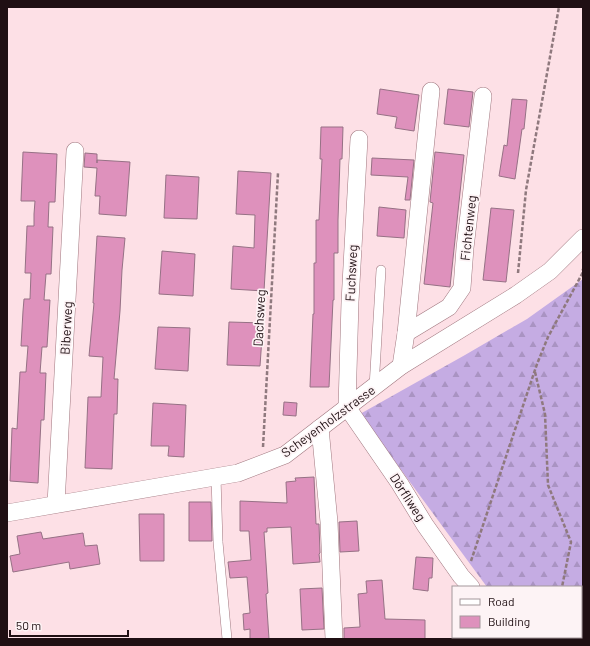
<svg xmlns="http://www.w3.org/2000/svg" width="590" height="646" font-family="Barlow,sans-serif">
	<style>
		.forest { fill: url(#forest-firs) }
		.building { fill: #de91bc; stroke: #967185 }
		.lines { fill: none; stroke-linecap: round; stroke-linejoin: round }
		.lane-casing { stroke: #a0777f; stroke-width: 10 }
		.street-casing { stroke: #a0777f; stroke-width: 18 }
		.path { stroke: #8f797e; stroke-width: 2.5; stroke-dasharray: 4 2; stroke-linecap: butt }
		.lane { stroke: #fff; stroke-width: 9 }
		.street { stroke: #fff; stroke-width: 17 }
		.labels { text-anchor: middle; stroke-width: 3.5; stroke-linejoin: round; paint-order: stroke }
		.street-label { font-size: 13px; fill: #1f0f13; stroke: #fdf3f5 }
	</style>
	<defs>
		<pattern id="forest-firs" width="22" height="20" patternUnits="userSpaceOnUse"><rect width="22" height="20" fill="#c5ace3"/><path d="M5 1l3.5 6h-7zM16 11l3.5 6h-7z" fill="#a993c2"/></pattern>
	</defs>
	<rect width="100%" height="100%" fill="#fde0e6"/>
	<polygon class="forest" points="583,279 583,639 525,639 524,637 581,637 581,587 487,587 360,414 465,355 527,319"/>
	<g class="building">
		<polygon points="380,89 419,95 414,131 395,128 397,117 377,114"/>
		<polygon points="448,89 473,92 469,127 444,124"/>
		<polygon points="512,99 527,100 524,129 522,129 515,179 499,176 504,145 507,146"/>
		<polygon points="321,127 343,127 342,159 340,159 338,220 338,253 334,253 334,300 333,300 329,387 310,387 313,314 314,314 314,263 316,263 316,220 319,220 322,159 320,159"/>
		<polygon points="23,152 57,154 55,202 49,202 48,227 53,227 51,274 46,274 44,300 50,300 47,347 42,347 40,373 46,373 44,420 41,420 38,483 10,481 12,428 17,429 20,372 26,372 28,346 21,346 23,311 24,299 30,299 31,273 25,273 27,226 34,226 34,214 35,201 21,201"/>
		<polygon points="435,152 464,155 450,287 424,284 433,203 430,202"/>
		<polygon points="85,153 97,154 97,163 97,160 130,162 126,216 99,214 100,196 95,196 97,168 84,167"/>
		<polygon points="372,158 414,160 410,200 405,200 408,177 371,175"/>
		<polygon points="238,171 271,173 264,291 231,289 233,246 254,248 255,215 236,214"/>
		<polygon points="166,175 199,177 197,219 164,218"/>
		<polygon points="379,207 406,210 404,238 377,236"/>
		<polygon points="491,208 514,210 506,282 483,280"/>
		<polygon points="97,236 125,238 122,270 120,311 114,379 118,379 117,414 114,414 112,469 85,468 88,397 101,397 103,357 89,356 94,303 93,303"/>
		<polygon points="162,251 195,254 193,296 159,294"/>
		<polygon points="229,322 263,323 260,366 227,365"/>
		<polygon points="158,327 190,328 188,371 155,369"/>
		<polygon points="284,402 297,403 296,416 283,415"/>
		<polygon points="153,403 186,405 184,457 168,456 169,446 151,446"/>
		<polygon points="314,477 316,524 319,524 320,553 319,554 320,562 293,564 291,527 267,528 267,532 264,532 268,593 266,594 269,639 250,639 250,629 244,630 243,614 250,613 247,577 230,578 228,562 251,560 249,531 240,531 240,501 287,503 286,482 296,481 295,478"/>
		<polygon points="189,502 211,502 212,541 189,541"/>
		<polygon points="139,514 164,514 164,561 140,561"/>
		<polygon points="357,521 359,551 340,552 339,522"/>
		<polygon points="41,532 43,539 83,533 85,546 97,545 100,564 70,569 69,562 13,572 10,556 20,554 17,536"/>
		<polygon points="416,557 433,558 432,578 429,578 428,591 413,589"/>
		<polygon points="382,580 385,619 425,620 425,639 344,639 344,628 360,627 358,594 367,593 366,581"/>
		<polygon points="322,588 324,629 302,630 300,589"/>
	</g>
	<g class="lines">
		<defs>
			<g id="lane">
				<polyline points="374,387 381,270"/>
				<polyline points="216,477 218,542 227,639"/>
			</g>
			<g id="street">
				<polyline points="359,139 350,302 347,407 400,484 425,525 461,576 471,587"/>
				<polyline points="406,333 449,307 462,288 465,248 483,96"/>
				<polyline points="401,366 406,333 431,91"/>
				<polyline points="320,428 329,522 334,639"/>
				<polyline points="56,504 75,151"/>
				<polyline points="7,513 238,473 285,455 401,366 516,295 550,271 583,238"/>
				<polyline points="514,637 516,639"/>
			</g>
		</defs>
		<use href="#lane" class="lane-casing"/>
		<use href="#street" class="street-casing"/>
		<g class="path">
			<polyline points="518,273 526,190 559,7"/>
			<polyline points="535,372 545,414 548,485 571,542 562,587"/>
			<polyline points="263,447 278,173"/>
			<polyline points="471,561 537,364 548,337 582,274 583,269"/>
			<polyline points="566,639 566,637"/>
		</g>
		<use href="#lane" class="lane"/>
		<use href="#street" class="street"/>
	</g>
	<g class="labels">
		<g class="street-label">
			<text transform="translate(468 228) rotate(-84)" y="5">Fichtenweg</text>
			<text transform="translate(351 273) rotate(-87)" y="5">Fuchsweg</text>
			<text transform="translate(259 318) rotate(-87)" y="5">Dachsweg</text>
			<text transform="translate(66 328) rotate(-87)" y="5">Biberweg</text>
			<text transform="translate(328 421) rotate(-36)" y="5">Scheyenholzstrasse</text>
			<text transform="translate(408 497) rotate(57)" y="5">Dörfliweg</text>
		</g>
	</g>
	<rect width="590" height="646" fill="none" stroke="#1f0f13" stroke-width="16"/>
	<rect x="452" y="586" width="130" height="52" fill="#fdf3f5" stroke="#a4989b"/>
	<rect x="460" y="599" width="20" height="6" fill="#ffffff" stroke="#a4989b"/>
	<text x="488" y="606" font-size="12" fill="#1f0f13">Road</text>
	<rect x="460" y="616" width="20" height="12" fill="#de91bc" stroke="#a4989b"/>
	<text x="488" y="626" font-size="12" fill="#1f0f13">Building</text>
	<path d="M10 630v6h118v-6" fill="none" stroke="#1f0f13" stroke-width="2"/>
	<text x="16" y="630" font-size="12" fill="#1f0f13" stroke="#fdf3f5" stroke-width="3" paint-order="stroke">50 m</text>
</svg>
